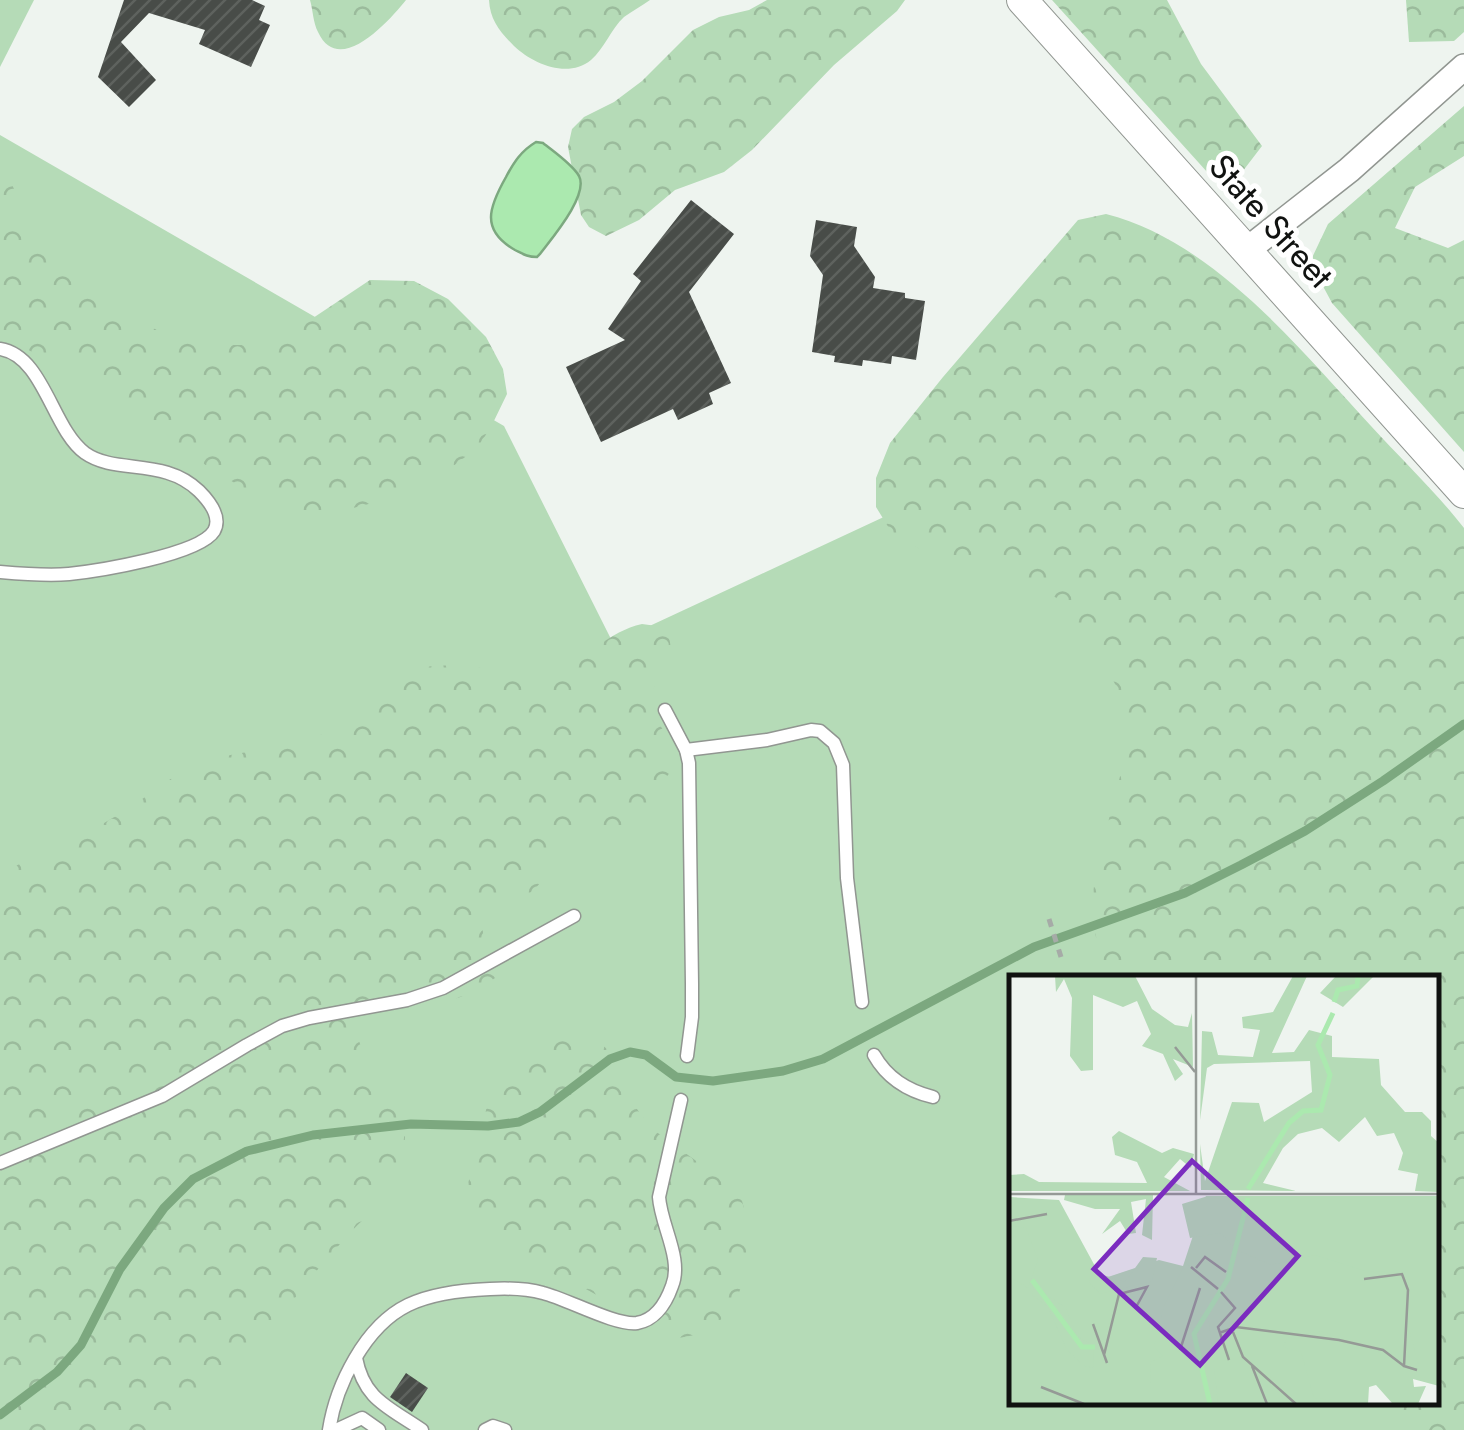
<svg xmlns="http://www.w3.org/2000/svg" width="1464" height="1430" font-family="Jost,sans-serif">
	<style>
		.grass { fill: #b5dbb7; fill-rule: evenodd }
		.forest { fill: url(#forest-crowns) }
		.water { fill: #abe9af; stroke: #7ca87f; stroke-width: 2.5 }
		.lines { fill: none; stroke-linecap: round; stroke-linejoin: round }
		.stream { stroke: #7ca87f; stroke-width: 9 }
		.building { fill: url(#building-hatch) }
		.service-casing { stroke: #919691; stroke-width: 15 }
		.minor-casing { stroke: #919691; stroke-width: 28 }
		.tertiary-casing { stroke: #919691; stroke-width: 32 }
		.path { stroke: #a6aba7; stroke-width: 5; stroke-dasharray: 8 8; stroke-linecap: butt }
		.service { stroke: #fff; stroke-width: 12 }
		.minor { stroke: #fff; stroke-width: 25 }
		.tertiary { stroke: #fff; stroke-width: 30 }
		.labels { text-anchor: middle; stroke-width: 10; stroke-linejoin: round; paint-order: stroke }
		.street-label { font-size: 35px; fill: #101210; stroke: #fff }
		.inset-river { fill: none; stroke: #abe9af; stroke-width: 5 }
		.inset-road { fill: none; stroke: #959a96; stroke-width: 2.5 }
		.view { fill: #7b2cbf; fill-opacity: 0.15; stroke: #7b2cbf; stroke-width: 5 }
		.inset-edge { fill: none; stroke: #101210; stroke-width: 5 }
	</style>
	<defs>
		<pattern id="forest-crowns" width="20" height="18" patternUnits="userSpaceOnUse" patternTransform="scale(2.5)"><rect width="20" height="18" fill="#b5dbb7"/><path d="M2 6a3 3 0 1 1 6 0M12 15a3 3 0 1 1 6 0" fill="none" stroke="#9bbb9c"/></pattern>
		<pattern id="building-hatch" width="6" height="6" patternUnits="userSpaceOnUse" patternTransform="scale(2.5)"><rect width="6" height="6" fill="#484c48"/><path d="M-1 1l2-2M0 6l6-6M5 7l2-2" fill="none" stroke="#5e625e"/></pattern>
	</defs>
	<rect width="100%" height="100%" fill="#eef4ef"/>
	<g class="grass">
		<polygon points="0,0 34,0 0,67"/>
		<path d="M0,135L504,426L613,643L931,495L1464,538V1430H0ZM1012,978H1436V1402H1012Z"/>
	</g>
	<g class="forest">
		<path d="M310,0H406C390,20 339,78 318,32C313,23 313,10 310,0Z"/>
		<path d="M489,0H650C642,6 632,11 624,17C611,29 604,49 591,60C568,79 533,64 514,46C500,32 490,20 489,0Z"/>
		<polygon points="767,0 905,0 897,11 834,65 752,150 724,172 675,190 639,220 606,236 589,227 581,215 568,147 572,129 584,117 614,102 642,81 693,30 719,17 749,10"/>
		<polygon points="1052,0 1167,0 1201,64 1262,146 1226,193"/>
		<polygon points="1406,0 1464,0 1464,32 1454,41 1409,42"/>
		<polygon points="1464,106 1464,156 1415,187 1395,228 1448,248 1464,240 1464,452 1332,303 1310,262 1328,224"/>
		<polygon points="0,149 19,204 39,239 70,277 114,314 163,332 229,345 266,345 292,332 370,280 414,281 448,299 486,337 503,369 507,394 491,427 477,448 440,476 380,501 334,513 296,511 258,497 213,470 154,430 83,370 39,355 0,337"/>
		<path d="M1106,214C1213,241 1299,348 1371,426C1402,460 1436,492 1464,528V1430H1408L1379,1403L1436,1402V978L1104,977L1091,912L1096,869L1124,761L1125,703L1095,646L1058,599L1022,575L981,562L922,550L892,533L876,507V478L890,443L943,377L1078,220Z"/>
		<path d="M642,624L664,627C686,663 644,677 652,709C656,726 677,742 677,759C676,768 656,789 649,798L651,817L643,833L622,839L570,833L553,840C549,851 549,862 545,873C537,896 513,902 491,907L482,918L483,933L507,959V969C486,986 456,1004 427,1003C400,1002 385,988 357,1004C344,1060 406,1087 405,1137C405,1144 400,1152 398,1159C392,1175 385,1193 374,1207C367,1217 356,1226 348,1235C331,1254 314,1273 298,1294C284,1311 275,1335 259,1351C228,1381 191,1392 166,1430H0V874C22,861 47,855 69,843C91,830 114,818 135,804C153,792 172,776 192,767C234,747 283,754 325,733C361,714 382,674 426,667C468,660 513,679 555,668C587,659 609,631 642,624Z"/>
		<polygon points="563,1029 589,1033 608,1050 620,1086 651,1128 725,1182 742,1201 749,1225 744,1277 739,1293 723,1318 700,1334 668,1340 646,1333 618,1307 577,1284 509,1255 484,1234 468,1210 467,1188 488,1102 505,1069 533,1041"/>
	</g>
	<path class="water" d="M536,142L543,143C554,152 572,164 579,176C589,195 552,238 540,254L537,257C527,257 523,254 515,250C480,230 489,207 506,177C514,162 521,151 536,142Z"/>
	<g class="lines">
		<polyline class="stream" points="0,1415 57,1372 81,1345 120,1269 164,1208 193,1179 247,1151 313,1135 411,1124 488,1126 519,1122 540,1112 610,1059 630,1052 646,1055 676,1077 713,1081 783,1071 823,1059 1034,947 1185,893 1241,865 1305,831 1383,781 1464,724"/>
	</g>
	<g class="building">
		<polygon points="124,0 252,0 265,6 259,20 270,25 251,67 199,44 205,30 149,13 121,42 156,80 129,107 98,77"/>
		<polygon points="691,200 734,234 689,292 731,383 709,393 713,404 678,420 673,409 601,442 566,367 625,340 608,329 641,281 633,274"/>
		<polygon points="816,220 857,227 854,246 875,277 873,288 905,293 905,298 925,301 916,360 892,356 891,364 863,360 862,366 834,362 835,356 812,352 823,275 810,256"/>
		<polygon points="406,1373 428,1388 412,1412 390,1397"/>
	</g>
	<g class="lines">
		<defs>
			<g id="service">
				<path d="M0,349C44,356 52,429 85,453C116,475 164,457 199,491C209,501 222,517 214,531C199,555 97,571 69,574C46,576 23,574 0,572"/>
				<polyline points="665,710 686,750 689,763 692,984 692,1017 687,1056"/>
				<polyline points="686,750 767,740 811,730 820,731 834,743 843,765 847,878 862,1002"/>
				<path d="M874,1055C887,1078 908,1091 933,1097"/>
				<polyline points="0,1163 162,1096 247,1045 282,1026 309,1018 407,1000 443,988 574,916"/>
				<path d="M356,1358C364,1400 389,1407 422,1430"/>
				<path d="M329,1430C336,1385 365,1326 408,1305C433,1293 463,1290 490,1289C508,1288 525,1288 543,1293C567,1299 616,1326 637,1323C655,1320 666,1303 672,1286C683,1259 661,1226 659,1197L681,1100"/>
				<polyline points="336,1430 362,1418 379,1430"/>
				<polyline points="485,1430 493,1426 505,1430"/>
			</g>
			<polyline id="minor" points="1247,250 1349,170 1464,67"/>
			<polyline id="tertiary" points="1022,0 1464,493"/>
		</defs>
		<use href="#service" class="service-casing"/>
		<use href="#minor" class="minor-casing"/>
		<use href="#tertiary" class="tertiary-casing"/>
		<polyline class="path" points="1049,919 1061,957"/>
		<use href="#service" class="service"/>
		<use href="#minor" class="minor"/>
		<use href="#tertiary" class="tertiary"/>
	</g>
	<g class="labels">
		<g class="street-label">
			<text transform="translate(1271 221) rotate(48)" y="12">State Street</text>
		</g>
	</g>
	<g transform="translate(1009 975)">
		<rect width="430" height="430" fill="#eef4ef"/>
		<path d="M197,221L396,222L413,396L342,410L349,429H0V222L50,225L93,304L150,285L174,291Z" fill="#b5dbb7"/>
		<path d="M46,1H126L143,34L166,50L179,52L183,38L184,92L164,84L174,99L166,106L154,79L133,71L142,59L128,26L114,32L84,20V95L72,96L61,81L63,23L55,4L47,17ZM284,1H298L263,78L285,77L300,55L323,61V82L370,84L372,110L396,137H413L422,146V161L430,168V217L406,216L409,199L389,195L394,178L385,158L368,161L356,142L330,167L313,153L289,159L274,173L254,208L287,216L192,215L191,169L196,206L223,127L250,128L255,147L303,117L301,86L205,89L198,93L191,145L193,56L203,57L209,80L244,82L251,55L234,53L233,42L264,37ZM327,1H365L334,32L311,18ZM110,156L153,178L164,173L185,179L182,193L171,184L155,202L181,216H0V200L15,199L30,207L138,208L128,187L106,180L103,162ZM56,220H144L143,265L133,260L137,224L122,227L127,258L119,259L111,246L93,259L111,234H86L55,225ZM199,221H430V411L404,404L405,412L417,411L409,429L383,428L367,410L360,412L359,429L305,423L292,377L274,372L278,363L311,356L410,392L396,339V298L356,296L306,280L262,290L226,274L212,258L181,263L173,229ZM0,250L17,253L29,285L19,313L0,301ZM134,282L148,283L143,306L91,319L80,307L85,297L116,307ZM177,287L190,302L184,333L200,347L209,429H161L142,410L141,387L154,381L145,372L155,331ZM25,311L57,333L68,361L85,371L84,393L73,390L57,373L39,332L23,320Z" fill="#b5dbb7"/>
		<path class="inset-river" d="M325,27L329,15L348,11L349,1M239,214L280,148L294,136L312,135L321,100L309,70L324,38M23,305L73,372H86M201,429L185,359L219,304L239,223"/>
		<path class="inset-road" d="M166,72L186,97M187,218V1M0,219H430M0,246L38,239M182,292L209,314M187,293L196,282L217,297M355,304L393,299L399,315L395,391L408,395M212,317L226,333L209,352L220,385M84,349L98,388M224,357L234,382L287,429M210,358L227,352L330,365L374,375L395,391M171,375L191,313M95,380L110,319L138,312L126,334M243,391L258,429M32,412L75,429"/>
		<path class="view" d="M183,186L289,281L191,390L85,294Z"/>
		<rect width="430" height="430" class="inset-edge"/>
	</g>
</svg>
